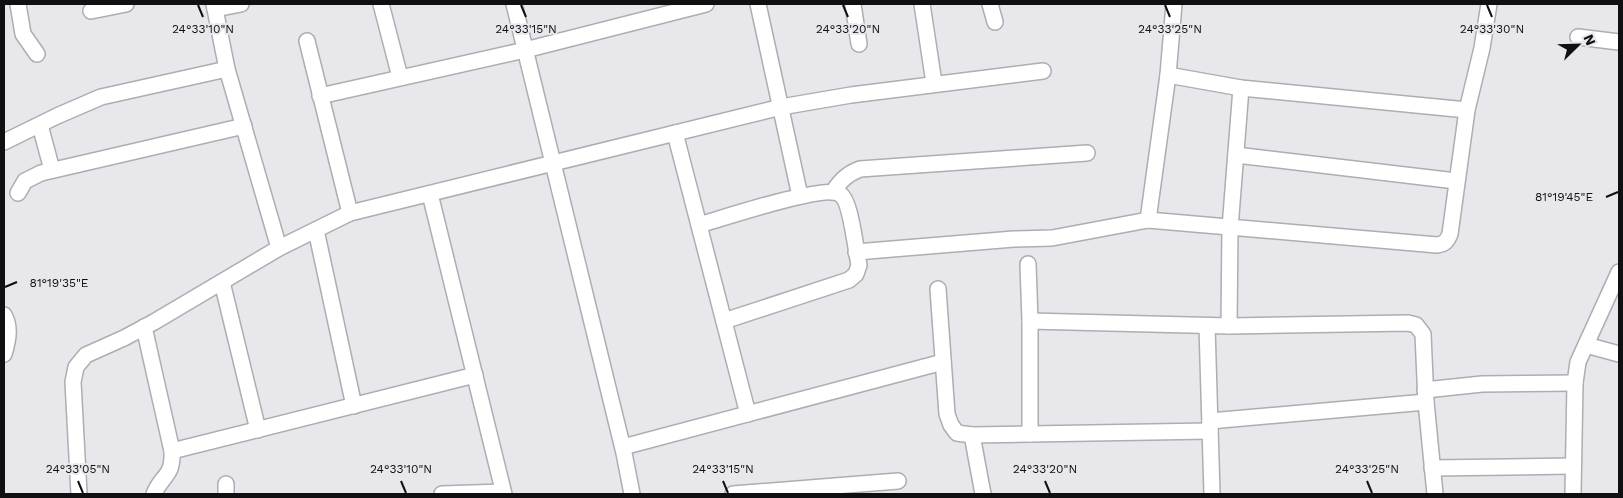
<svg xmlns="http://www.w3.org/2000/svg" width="1623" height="498" font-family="'Work Sans',sans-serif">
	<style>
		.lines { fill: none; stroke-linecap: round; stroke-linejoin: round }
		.minor-casing { stroke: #adadb2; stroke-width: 18 }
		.minor { stroke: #fff; stroke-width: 15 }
		.ticks { fill: none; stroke: #100f11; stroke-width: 2 }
		.ticks-label { font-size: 12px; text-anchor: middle; fill: #100f11; stroke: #e7e7ec; stroke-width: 4; stroke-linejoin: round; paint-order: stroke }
	</style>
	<rect width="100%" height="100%" fill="#e7e7ec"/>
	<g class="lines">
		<defs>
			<g id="minor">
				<polyline points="18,4 23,34 37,54"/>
				<polyline points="214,4 227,69"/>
				<polyline points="381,4 400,77"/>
				<polyline points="514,4 624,453 632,494"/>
				<polyline points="758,4 800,196"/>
				<polyline points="853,4 859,44"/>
				<polyline points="922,4 934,83"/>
				<polyline points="990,4 995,22"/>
				<polyline points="215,9 241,4"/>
				<polyline points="91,11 126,4"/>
				<polyline points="1578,37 1619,42"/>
				<polyline points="307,41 350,213"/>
				<polyline points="1168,75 1241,88 1467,110"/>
				<polyline points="320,96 525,50 706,4"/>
				<polyline points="40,125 52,170"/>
				<polyline points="675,133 748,414"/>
				<polyline points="4,142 57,116 101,97 227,69 279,248"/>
				<polyline points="1236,155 1456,181"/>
				<path d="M833,192C841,180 847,174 860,169L1087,153"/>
				<polyline points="18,193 25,181 41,173 244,126"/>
				<polyline points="430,194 504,494"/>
				<polyline points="1148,220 1168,75 1174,4"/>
				<path d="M699,225C720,219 827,183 841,195C851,202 856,252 859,265L856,274L849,280L724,321"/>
				<polyline points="316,230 354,406"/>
				<path d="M856,252L1014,239L1052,238L1148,220L1437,245C1445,244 1447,241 1450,234L1467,110L1482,48L1489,4"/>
				<polyline points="1028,264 1030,321 1030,434"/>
				<polyline points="222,282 258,430"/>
				<polyline points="938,289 947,414 951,425 957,433 972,435 1210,431"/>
				<path d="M4,315C11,327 8,341 4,354"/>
				<polyline points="1030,321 1229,326 1408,323 1416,325 1423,334 1426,402 1435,494"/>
				<polyline points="1207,326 1212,494"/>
				<polyline points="1229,326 1230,228 1241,88"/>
				<path d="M144,327L172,451C173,478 162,474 154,494"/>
				<polyline points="1586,345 1619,354"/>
				<polyline points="1425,390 1482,384 1575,383"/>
				<polyline points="1210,421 1426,402"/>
				<polyline points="972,435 983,494"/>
				<polyline points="623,447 943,362"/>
				<polyline points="172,451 475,375"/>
				<polyline points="1432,468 1573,466"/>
				<polyline points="79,494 73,382 76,367 86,355 124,338 154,322 279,248 350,213 781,107 851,95 1043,71"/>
				<polyline points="226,494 226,484"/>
				<polyline points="442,494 503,492"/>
				<polyline points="733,494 898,481"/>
				<polyline points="1573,494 1575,383 1578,362 1619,272"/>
			</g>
		</defs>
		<use href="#minor" class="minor-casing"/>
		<use href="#minor" class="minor"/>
	</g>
	<path class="ticks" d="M198,5L203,17M521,5L526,17M843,5L848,17M1165,5L1170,17M1487,5L1492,17M1606,197L1618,192M5,287L17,282M78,481L83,493M401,481L406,493M723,481L728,493M1045,481L1050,493M1367,481L1372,493"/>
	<g class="ticks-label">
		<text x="203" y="33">24°33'10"N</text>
		<text x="526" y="33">24°33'15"N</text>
		<text x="848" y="33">24°33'20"N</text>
		<text x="1492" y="33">24°33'30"N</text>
		<text x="1170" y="33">24°33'25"N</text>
		<text x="1564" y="201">81°19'45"E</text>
		<text x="59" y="287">81°19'35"E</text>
		<text x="78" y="473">24°33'05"N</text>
		<text x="401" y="473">24°33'10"N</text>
		<text x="723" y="473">24°33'15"N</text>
		<text x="1045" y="473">24°33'20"N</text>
		<text x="1367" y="473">24°33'25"N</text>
	</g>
	<rect width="1623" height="498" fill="none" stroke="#100f11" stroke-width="10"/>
	<g transform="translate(1578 45) rotate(67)" stroke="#e7e7ec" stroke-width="4" paint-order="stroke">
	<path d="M0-4L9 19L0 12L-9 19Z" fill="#100f11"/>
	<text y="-8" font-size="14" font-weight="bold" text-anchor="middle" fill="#100f11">N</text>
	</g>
</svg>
